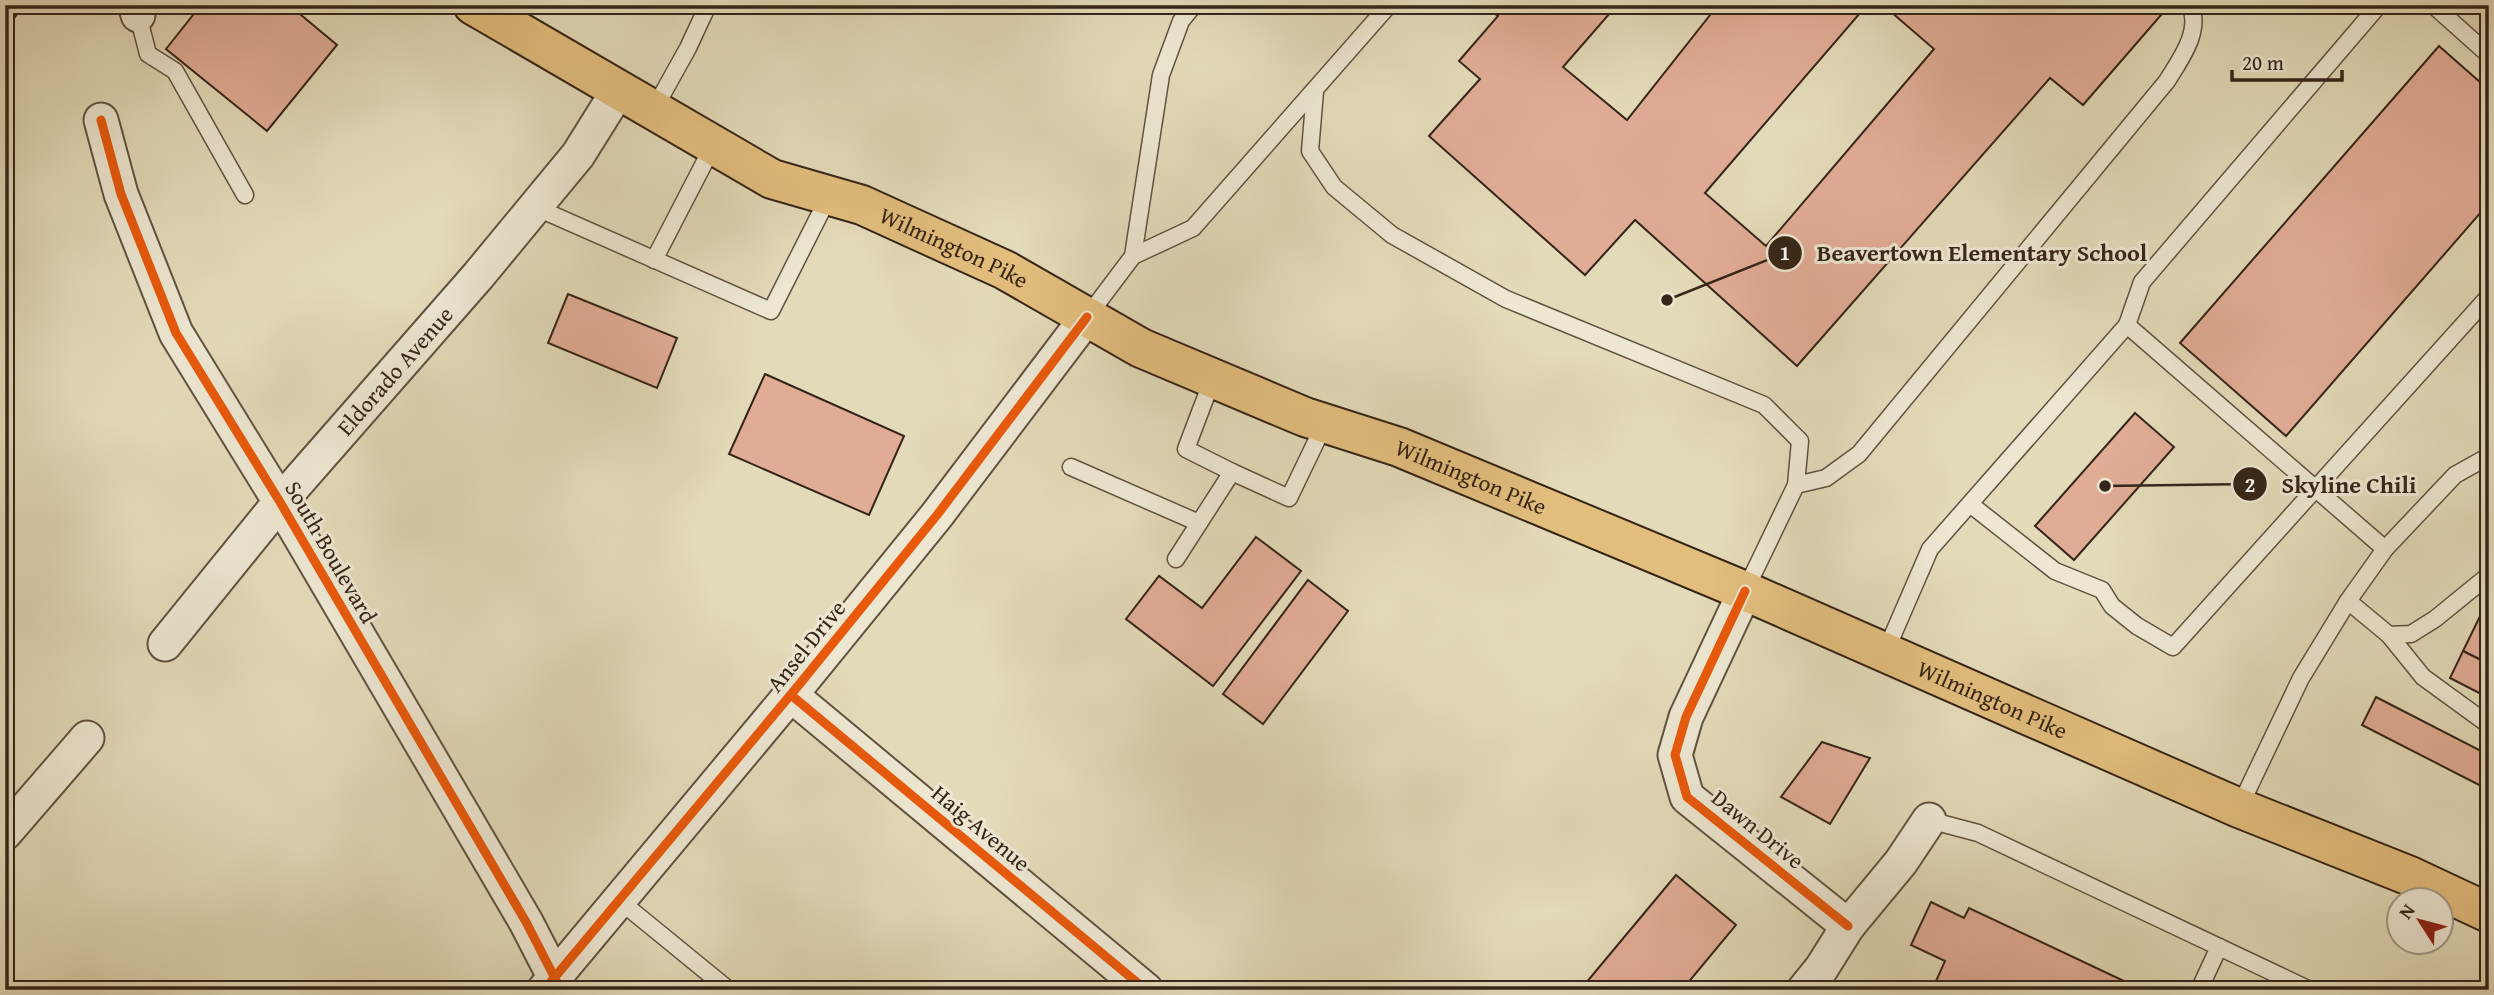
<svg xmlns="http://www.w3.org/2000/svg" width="2494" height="995" font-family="'Gentium Book Plus',serif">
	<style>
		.building { fill: #e1ac96; stroke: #352518; stroke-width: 2 }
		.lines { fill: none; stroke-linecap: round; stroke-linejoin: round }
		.service-casing { stroke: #605240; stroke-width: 19 }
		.minor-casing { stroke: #605240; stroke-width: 37 }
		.primary-casing { stroke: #352518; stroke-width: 42 }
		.service { stroke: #ede7d2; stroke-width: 16 }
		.minor { stroke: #ede7d2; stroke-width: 33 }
		.primary { stroke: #e2bd7c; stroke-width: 38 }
		.cycleway-casing { stroke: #ede7d2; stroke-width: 13 }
		.cycleway { stroke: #e8590c; stroke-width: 9 }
		.labels { text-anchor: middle; stroke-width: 6; stroke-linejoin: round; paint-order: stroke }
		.street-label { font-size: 23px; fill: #352518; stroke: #ede7d2 }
		.leader { fill: none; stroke: #352518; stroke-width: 2.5 }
		.callout-dot { fill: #352518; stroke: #ede7d2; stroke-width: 2.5 }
		.mark-label { font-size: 21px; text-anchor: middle; font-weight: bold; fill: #fff }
		.callout-label { font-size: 24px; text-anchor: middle; font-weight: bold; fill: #352518; stroke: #ede7d2; stroke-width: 6; stroke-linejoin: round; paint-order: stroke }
	</style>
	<rect width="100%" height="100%" fill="#e3dab9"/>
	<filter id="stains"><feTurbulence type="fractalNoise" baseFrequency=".00286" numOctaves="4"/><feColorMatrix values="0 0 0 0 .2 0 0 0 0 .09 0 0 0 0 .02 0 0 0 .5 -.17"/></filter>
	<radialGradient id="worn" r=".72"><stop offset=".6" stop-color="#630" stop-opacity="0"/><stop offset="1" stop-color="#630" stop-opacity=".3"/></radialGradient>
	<g class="building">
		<polygon points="5,5 23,5 5,32"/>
		<polygon points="201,5 289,5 337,45 267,131 166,49"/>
		<polygon points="1483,5 1617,5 1563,67 1627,120 1718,5 1867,5 1705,193 1766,246 1934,49 1883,5 2168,7 2083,105 2050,78 1797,366 1635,220 1585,275 1429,136 1480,79 1459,61 1498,16"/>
		<polygon points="2439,46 2489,90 2489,203 2286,436 2180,343"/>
		<polygon points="568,294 677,338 657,388 548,343"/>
		<polygon points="765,374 904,436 869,515 729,454"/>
		<polygon points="2135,413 2174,447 2074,560 2035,526"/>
		<polygon points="1256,537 1301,571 1213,686 1126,619 1159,576 1202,608"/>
		<polygon points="1308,580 1348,611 1263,724 1223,694"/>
		<polygon points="2484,608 2489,610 2489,664 2463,651"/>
		<polygon points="2463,651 2489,664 2489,698 2450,678"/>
		<polygon points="2376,697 2489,755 2489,790 2362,725"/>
		<polygon points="1822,742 1870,758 1830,824 1781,797"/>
		<polygon points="1676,875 1736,925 1682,990 1580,990"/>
		<polygon points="1931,902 1964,918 1969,908 2143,990 1932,990 1945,961 1911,945"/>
	</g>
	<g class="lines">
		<defs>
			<g id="service">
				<polyline points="2379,5 2142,282 2127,325 2385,549"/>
				<polyline points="2433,5 2489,55"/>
				<polyline points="138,15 148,54 175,71 245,195"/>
				<polyline points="1315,91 1310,151 1334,187 1392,235 1506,299 1764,405 1800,441 1796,485 1745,591"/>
				<polyline points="653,111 688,48 708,5"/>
				<polyline points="535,207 771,311 829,196"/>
				<polyline points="1133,256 1193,228 1389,5"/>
				<polyline points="654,260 714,144"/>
				<polyline points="1087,317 1133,256 1161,75 1181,21 1194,5"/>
				<polyline points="1213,378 1186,449 1232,472"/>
				<polyline points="1071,467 1199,523"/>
				<path d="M1796,485L1826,478L1859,454L2167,81C2180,60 2202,31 2190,5"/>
				<polyline points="1970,504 2055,571 2102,590 2112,606 2137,626 2173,647 2489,296"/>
				<polyline points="1176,559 1232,472 1289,498 1325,423"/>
				<polyline points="2348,601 2389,635 2411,634 2435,619 2489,575"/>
				<polyline points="2389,635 2423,677 2489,725"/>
				<polyline points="1885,653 1930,549 2127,325"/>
				<polyline points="2239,808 2301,678 2348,601 2385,549 2455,475 2489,456"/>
				<polyline points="1929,820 1978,833 2310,990"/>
				<polyline points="620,901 729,990"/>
				<polyline points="2199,990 2219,947"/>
			</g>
			<g id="minor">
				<polyline points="135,5 138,15"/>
				<polyline points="101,120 121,194 176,333 280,502 526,922 561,990"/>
				<polyline points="1745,591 1686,717 1675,755 1687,797 1848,926"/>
				<path id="s1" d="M165,644L280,502L478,276L535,207L578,155L618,91"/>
				<polyline points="791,695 1146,990"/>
				<polyline points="5,833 87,738"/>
				<polyline points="544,990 798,686 937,515 1087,317"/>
				<polyline points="1804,990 1821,969 1848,926 1901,862 1929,820"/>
			</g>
			<g id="primary">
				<path id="s2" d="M473,5L772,179L862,205L1005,270L1141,348L1305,417L1399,447L1745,591L2239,808L2410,876L2489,913"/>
			</g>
		</defs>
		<use href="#service" class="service-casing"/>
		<use href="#minor" class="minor-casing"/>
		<use href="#primary" class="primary-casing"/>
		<use href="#service" class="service"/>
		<use href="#minor" class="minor"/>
		<use href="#primary" class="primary"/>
		<defs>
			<g id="cycleway">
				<polyline points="101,120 121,194 176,333 280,502 526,922 561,990"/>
				<polyline points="1745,591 1686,717 1675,755 1687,797 1848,926"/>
				<polyline points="791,695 1146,990"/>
				<polyline points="544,990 798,686 937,515 1087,317"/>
			</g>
		</defs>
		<use href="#cycleway" class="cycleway-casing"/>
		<use href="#cycleway" class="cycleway"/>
	</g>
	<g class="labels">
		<g class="street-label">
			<text dy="8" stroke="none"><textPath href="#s2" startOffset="541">Wilmington Pike</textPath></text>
			<text dy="8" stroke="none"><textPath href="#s1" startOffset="357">Eldorado Avenue</textPath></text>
			<text dy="8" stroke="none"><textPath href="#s2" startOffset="1108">Wilmington Pike</textPath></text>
			<text transform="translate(331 552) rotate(60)" y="8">South Boulevard</text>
			<text transform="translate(806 646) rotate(-51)" y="8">Ansel Drive</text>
			<text dy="8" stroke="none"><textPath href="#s2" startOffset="1675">Wilmington Pike</textPath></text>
			<text transform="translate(981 828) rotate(40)" y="8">Haig Avenue</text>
			<text transform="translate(1758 829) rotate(39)" y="8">Dawn Drive</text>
		</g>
	</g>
	<path class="leader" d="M1667 300L1785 253M2105 486L2250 484"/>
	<g class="callout-dot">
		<circle cx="1667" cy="300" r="7"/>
		<circle cx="2105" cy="486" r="7"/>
		<circle cx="1785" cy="253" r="18"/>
		<circle cx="2250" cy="484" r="18"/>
	</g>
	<g class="mark-label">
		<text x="1785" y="260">1</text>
		<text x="2250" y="492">2</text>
	</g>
	<g class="callout-label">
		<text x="1982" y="261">Beavertown Elementary School</text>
		<text x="2349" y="493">Skyline Chili</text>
	</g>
	<rect width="2494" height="995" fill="none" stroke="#e3dab9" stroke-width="28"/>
	<rect x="7" y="7" width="2480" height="981" fill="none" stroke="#352518" stroke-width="3.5"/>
	<rect x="14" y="14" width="2466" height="967" fill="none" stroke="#352518" stroke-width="2"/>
	<g transform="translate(2420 921) rotate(306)"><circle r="33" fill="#ede7d2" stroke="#a39988" stroke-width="2"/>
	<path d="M0-5L12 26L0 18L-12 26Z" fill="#8f2418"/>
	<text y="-10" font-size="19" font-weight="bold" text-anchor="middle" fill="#352518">N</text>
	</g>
	<path d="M2232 70v10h110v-10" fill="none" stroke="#352518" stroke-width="3.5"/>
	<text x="2242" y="70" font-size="21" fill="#352518" stroke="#ede7d2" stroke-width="5" paint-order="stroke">20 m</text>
	<rect width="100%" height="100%" filter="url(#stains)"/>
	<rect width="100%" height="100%" fill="url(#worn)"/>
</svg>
